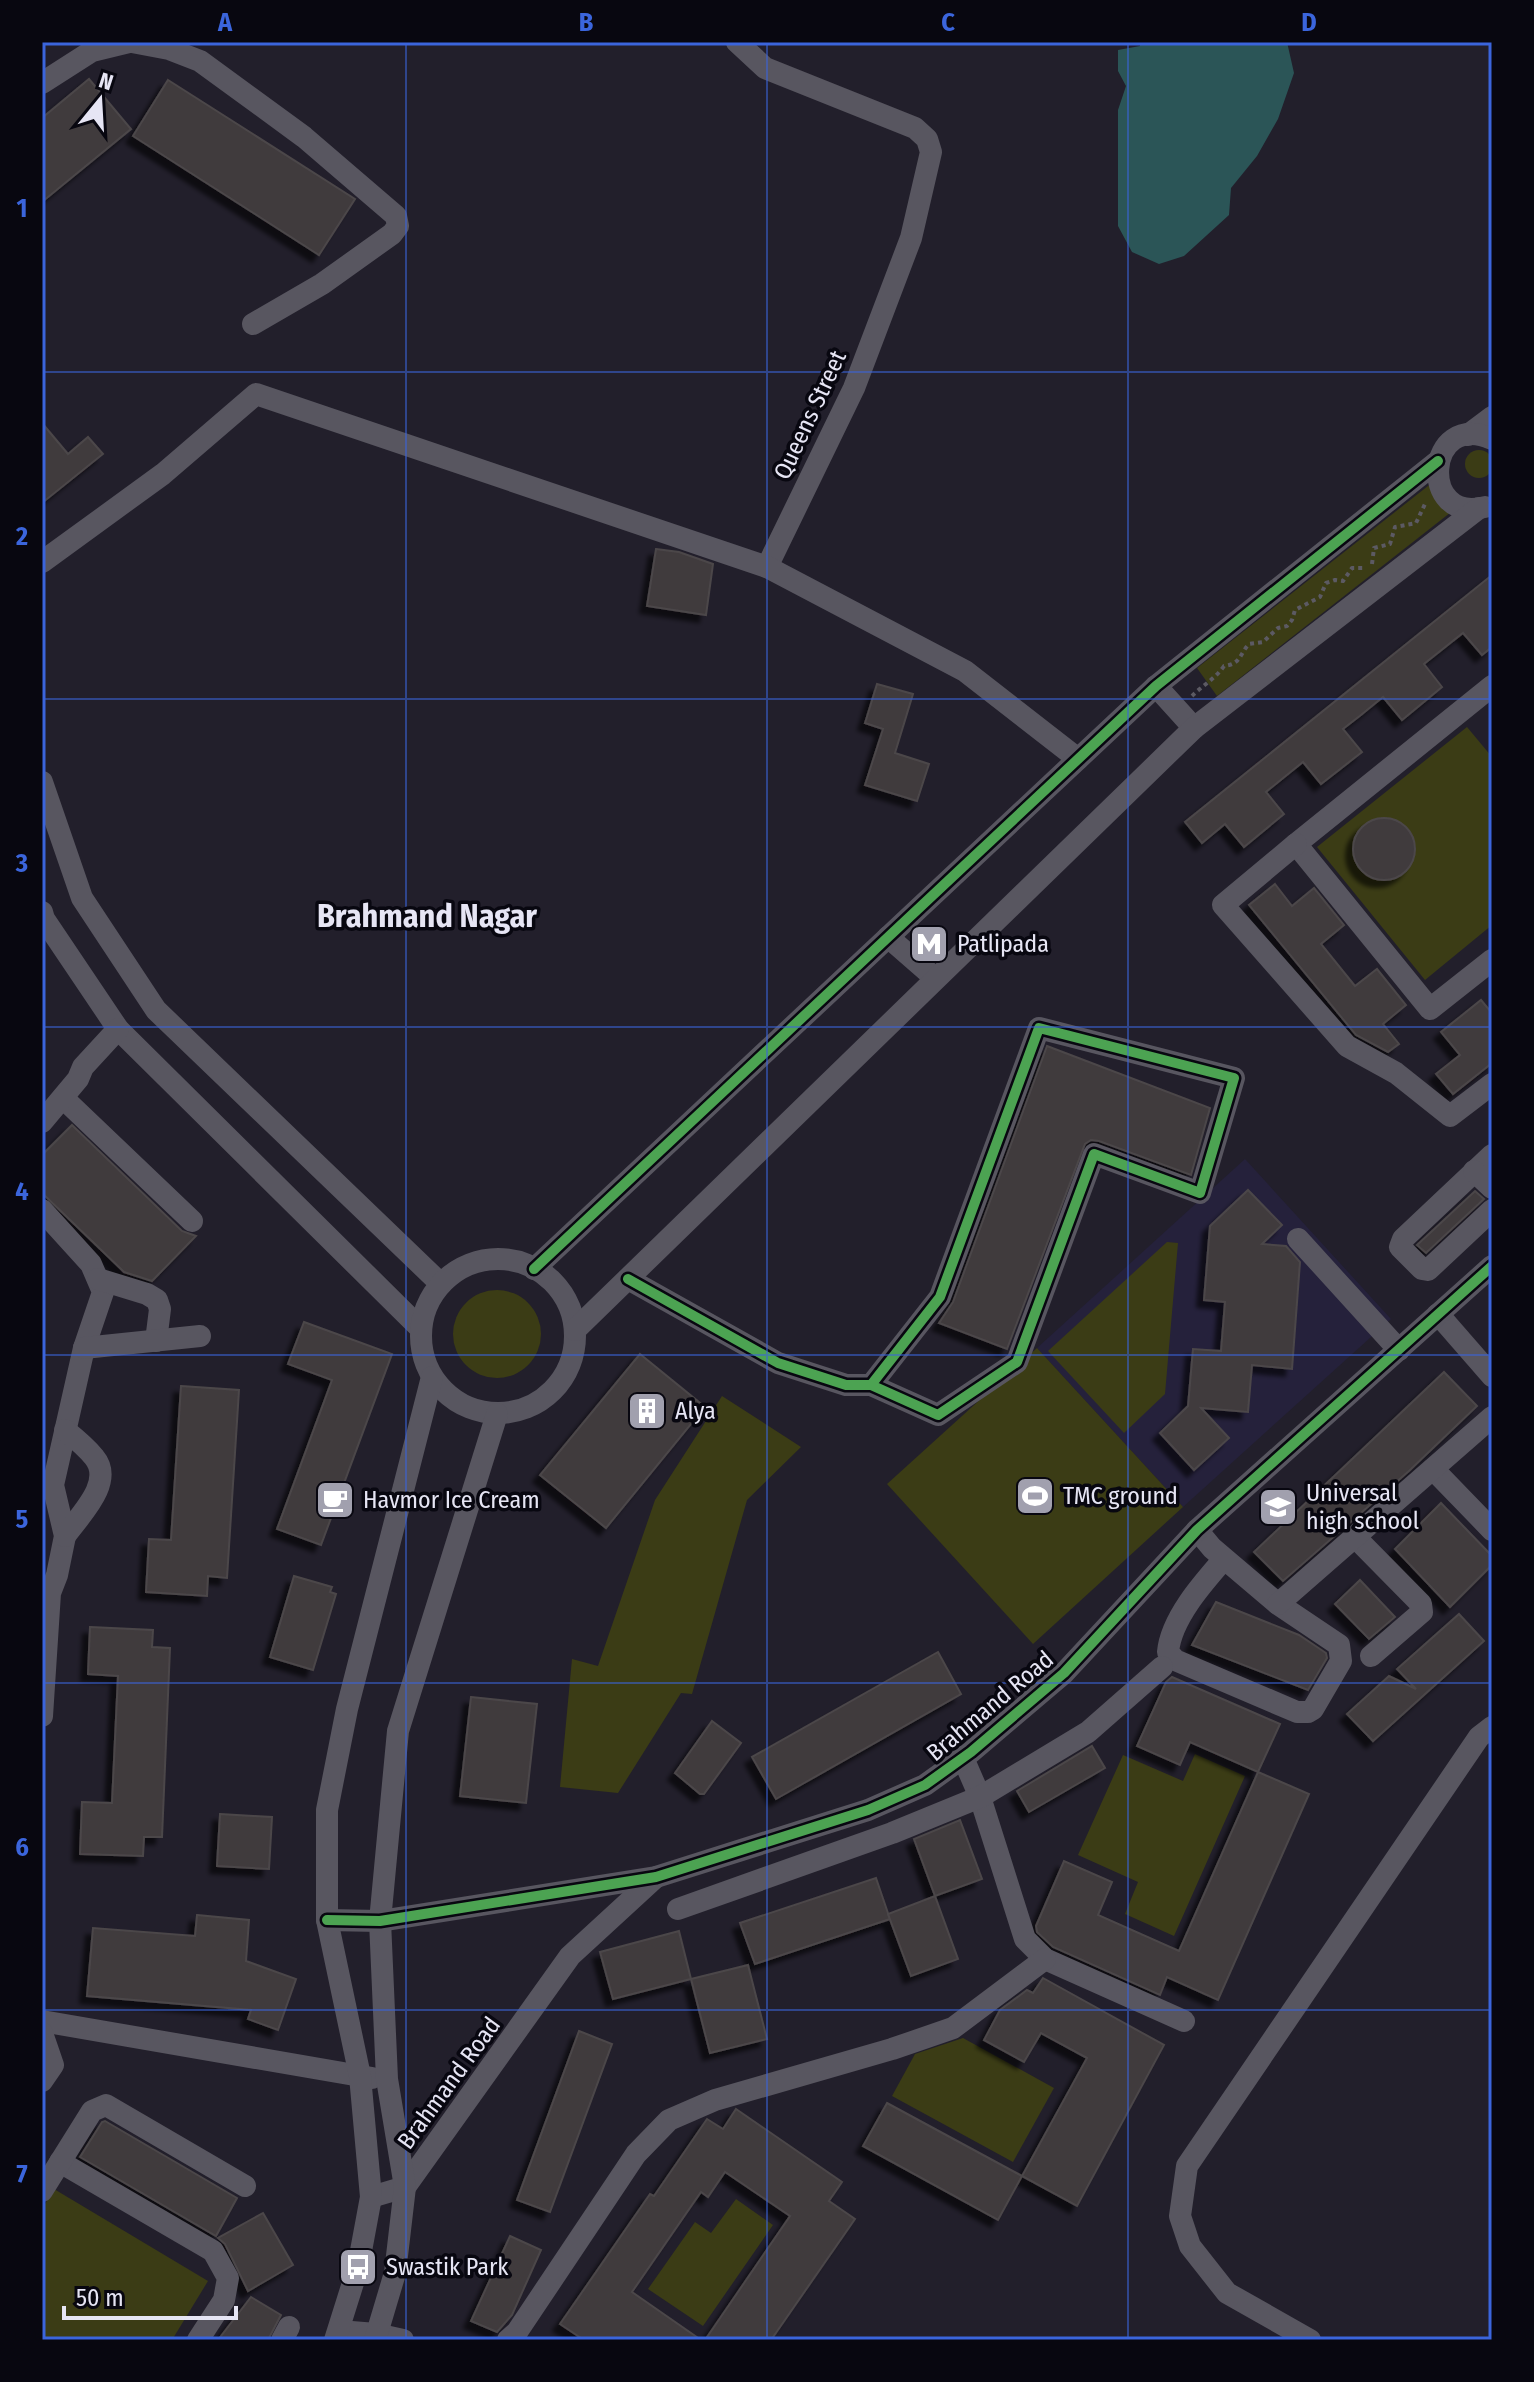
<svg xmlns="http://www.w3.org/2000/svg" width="1534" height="2382" font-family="'Fira Sans Condensed',sans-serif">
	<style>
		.built { fill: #25213b }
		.green { fill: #3b3c15 }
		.water { fill: #2b5557 }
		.building { fill: #403b3e; stroke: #4c4749; stroke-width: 2; filter: url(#shadow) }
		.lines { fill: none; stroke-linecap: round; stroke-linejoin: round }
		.path { stroke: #5c5a63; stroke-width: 4; stroke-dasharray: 4 4; stroke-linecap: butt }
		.minor { stroke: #585660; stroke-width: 22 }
		.cycleway-casing { stroke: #080710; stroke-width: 15 }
		.cycleway { stroke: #4ca352; stroke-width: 10 }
		.grid { fill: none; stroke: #3b65dc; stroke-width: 2; stroke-opacity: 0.55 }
		.labels { text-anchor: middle; stroke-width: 7; stroke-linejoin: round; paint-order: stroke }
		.street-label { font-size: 24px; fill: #e6e5f4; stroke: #080710 }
		.poi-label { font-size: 24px; fill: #e6e5f4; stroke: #080710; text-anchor: start }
		.district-label { font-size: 32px; font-weight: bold; fill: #e6e5f4; stroke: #080710 }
		.neatline { fill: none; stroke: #3b65dc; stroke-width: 3 }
		.grid-label { font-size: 26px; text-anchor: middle; font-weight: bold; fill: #3b65dc }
	</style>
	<defs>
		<filter id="shadow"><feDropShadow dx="-7" dy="7" stdDeviation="2" flood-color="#0009"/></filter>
	</defs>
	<rect width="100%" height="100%" fill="#221f2b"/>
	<polygon class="built" points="1245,1159 1391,1319 1183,1507 1037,1348"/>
	<g class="green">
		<circle cx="1479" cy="464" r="14"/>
		<polygon points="1433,482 1455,509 1217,696 1197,668"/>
		<polygon points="1467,727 1492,757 1492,925 1425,980 1317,847"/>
		<polygon points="1167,1242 1178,1243 1165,1394 1124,1433 1048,1351"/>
		<circle cx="497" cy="1334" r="44"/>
		<polygon points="1037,1348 1183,1507 1033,1644 887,1484"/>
		<polygon points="722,1396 801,1447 747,1500 692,1694 681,1693 618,1793 560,1787 572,1659 598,1666 655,1500"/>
		<polygon points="1195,1754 1245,1776 1174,1936 1125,1914 1138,1882 1078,1855 1123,1755 1183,1781"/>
		<polygon points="963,2038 1054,2088 1013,2162 892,2096 915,2054"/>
		<polygon points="54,2189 208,2281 172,2340 42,2340 42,2209"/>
		<polygon points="736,2199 773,2225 703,2326 648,2289 695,2222 711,2233"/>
	</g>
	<polygon class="water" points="1140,42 1287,42 1294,73 1278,119 1257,156 1231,188 1229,215 1184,256 1159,264 1132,252 1118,226 1118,110 1126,86 1118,71 1118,50 1140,46"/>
	<g class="building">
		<polygon points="89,79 131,129 42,202 42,118"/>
		<polygon points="168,80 355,199 319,255 133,136"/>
		<polygon points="42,423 68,454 88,437 103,454 42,503"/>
		<polygon points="656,549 679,552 713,564 706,615 647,606"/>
		<polygon points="1492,575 1492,647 1482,655 1463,633 1424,664 1442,687 1402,720 1383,697 1361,715 1343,729 1362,752 1321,784 1303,762 1266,792 1284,814 1244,847 1225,824 1202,843 1185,822"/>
		<polygon points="877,684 913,694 895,753 929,764 917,801 865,785 883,729 865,723"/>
		<circle cx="1384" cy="849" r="31"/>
		<polygon points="1275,884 1292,906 1314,888 1344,925 1321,944 1355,986 1377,969 1406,1005 1383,1024 1399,1044 1388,1052 1356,1035 1249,905"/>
		<polygon points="1481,1000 1492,1013 1492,1063 1453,1094 1436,1074 1460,1055 1441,1032"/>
		<polygon points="1047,1046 1210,1108 1191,1175 1099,1141 1091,1140 1085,1144 1007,1349 939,1323 953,1302"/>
		<polygon points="72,1125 182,1231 196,1236 152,1281 124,1272 42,1193 42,1155"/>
		<polygon points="1248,1190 1282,1225 1262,1244 1286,1246 1300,1262 1292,1369 1252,1365 1248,1412 1201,1408 1229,1438 1194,1470 1160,1433 1188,1406 1193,1349 1221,1351 1225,1302 1204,1300 1210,1226"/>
		<polygon points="1475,1191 1484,1199 1426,1253 1417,1245"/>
		<polygon points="304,1322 392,1354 321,1545 277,1529 332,1380 288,1364"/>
		<polygon points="640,1354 705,1407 606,1528 540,1475"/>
		<polygon points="1444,1372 1477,1406 1409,1471 1283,1581 1254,1552"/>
		<polygon points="181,1386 239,1390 227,1578 208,1576 207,1596 146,1592 149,1539 171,1540"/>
		<polygon points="1441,1503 1492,1556 1492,1565 1450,1607 1395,1549"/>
		<polygon points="294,1576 332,1587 330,1592 336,1594 313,1670 270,1657"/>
		<polygon points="1360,1580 1395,1617 1369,1639 1335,1604"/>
		<polygon points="1216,1602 1299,1635 1326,1653 1327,1658 1308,1690 1192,1645"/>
		<polygon points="1459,1614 1484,1641 1373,1741 1347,1714 1389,1676 1416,1689 1397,1669"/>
		<polygon points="90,1627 153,1630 152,1647 170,1648 162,1837 144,1837 143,1856 80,1854 82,1802 112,1803 118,1676 88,1674"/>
		<polygon points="938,1652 961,1694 776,1799 752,1757"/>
		<polygon points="1172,1677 1280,1724 1258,1772 1190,1742 1180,1765 1137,1746 1166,1682"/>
		<polygon points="471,1697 537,1704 526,1803 460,1796"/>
		<polygon points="712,1721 741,1743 704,1794 700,1794 675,1773"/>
		<polygon points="1092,1746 1105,1768 1029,1812 1017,1791"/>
		<polygon points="1258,1772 1309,1794 1218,2000 1167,1977 1160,1995 1053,1947 1037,1932 1036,1926 1064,1861 1112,1882 1098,1915 1179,1951"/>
		<polygon points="220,1814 272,1817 269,1869 217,1866"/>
		<polygon points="960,1820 982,1879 935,1896 914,1839"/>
		<polygon points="876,1878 890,1919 755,1964 740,1923"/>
		<polygon points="935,1896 958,1959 911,1976 888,1914"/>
		<polygon points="197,1915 249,1920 246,1961 296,1979 278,2030 248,2019 251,2010 87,1996 93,1928 195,1936"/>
		<polygon points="679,1931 691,1979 613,1999 600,1952"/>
		<polygon points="748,1965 767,2039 710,2053 691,1979"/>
		<polygon points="1043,1978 1164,2045 1077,2206 1022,2176 1087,2058 1041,2033 1024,2062 984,2040 1000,2010 1027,1990 1033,1993"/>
		<polygon points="579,2031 612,2044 550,2212 517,2200"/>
		<polygon points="887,2103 1022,2176 998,2220 863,2146"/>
		<polygon points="736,2109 842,2182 829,2201 855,2219 771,2340 705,2340 790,2216 725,2172 708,2197 701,2192 632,2292 701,2340 584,2340 560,2324 650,2194 654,2196 707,2119 723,2129"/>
		<polygon points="105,2121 237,2198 216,2236 80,2157 102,2122"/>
		<polygon points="263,2213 293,2265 248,2291 225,2244 218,2238"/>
		<polygon points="510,2236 541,2250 512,2315 497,2332 471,2321"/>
		<polygon points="251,2297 281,2315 268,2340 218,2340"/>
	</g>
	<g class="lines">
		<g class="path">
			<polyline points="1372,564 1374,548 1390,544 1395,527 1416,523 1425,504"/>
			<path d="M1192,696C1202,686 1216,678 1224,666C1241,664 1239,655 1249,644L1263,642L1278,628L1287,626L1292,620L1295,610L1320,597L1326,583L1335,580L1343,581L1352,568H1366"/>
		</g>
		<g class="minor">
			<polyline points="132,42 169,49 200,61 304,137 396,216 398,226 392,234 322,284 253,324"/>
			<polyline points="737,42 765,68 915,128 927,139 931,152 911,238 854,388 767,567"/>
			<polyline points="42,83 92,51 129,42"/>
			<polyline points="1468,435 1492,417"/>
			<path d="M1485,507C1418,525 1425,409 1492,439"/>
			<polyline points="42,562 163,474 256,394 767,567 965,671 1078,759"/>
			<polyline points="1156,686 1194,728"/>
			<polyline points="1492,686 1296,844 1430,1009 1492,960"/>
			<polyline points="42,782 82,898 156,1010 441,1284"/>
			<polyline points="1296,844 1223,905 1347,1046 1396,1073 1450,1116 1492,1084"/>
			<polyline points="42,912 44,919 118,1029 421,1329"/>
			<polyline points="888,937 935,978"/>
			<polyline points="63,1098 192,1221"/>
			<polyline points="42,1122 78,1079 83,1067 118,1029"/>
			<polyline points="1492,1155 1403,1239 1400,1247 1422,1269 1428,1270 1492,1210"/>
			<polyline points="1474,1171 1492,1188"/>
			<polyline points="42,1210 91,1264 103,1292 84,1348 53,1485 65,1536 57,1575 50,1593 42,1716"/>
			<polyline points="1298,1239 1399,1350"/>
			<circle cx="498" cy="1336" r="77"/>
			<polyline points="534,1269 1156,686 1438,461"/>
			<polyline points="98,1279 147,1294 157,1300 160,1309 156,1341"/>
			<polyline points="628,1279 778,1363 846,1385 871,1385 938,1415 1017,1362 1094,1154 1200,1193 1234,1078 1039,1028 940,1297 871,1385"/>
			<polyline points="1438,1314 1492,1376"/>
			<polyline points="575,1330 1194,728 1479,508"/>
			<polyline points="84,1348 200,1336"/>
			<polyline points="1433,1469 1492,1530"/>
			<path d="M1197,1530L1212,1548L1278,1604L1339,1645L1341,1661L1313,1709L1308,1712H1297L1175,1660L1168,1652C1171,1619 1202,1584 1224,1559"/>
			<path d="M65,1536C80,1515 115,1482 94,1457C86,1447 75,1438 65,1430"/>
			<polyline points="1355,1537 1421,1604 1422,1612 1371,1656"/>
			<polyline points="1278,1604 1492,1417"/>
			<polyline points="963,1758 980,1797 1025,1939 1045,1959 1184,2021"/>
			<polyline points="678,1909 892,1833 980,1797 1088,1732 1162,1667"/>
			<polyline points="327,1920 380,1921 656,1877 868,1810 925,1785 971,1752 1064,1673 1197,1530 1492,1266"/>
			<polyline points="42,2021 372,2078"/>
			<polyline points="42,2033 53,2065 42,2081"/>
			<polyline points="60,2162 213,2251 228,2278 224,2300 198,2340"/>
			<polyline points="42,2191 92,2111 106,2105 245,2186"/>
			<polyline points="371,2197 405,2187 570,1956 656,1877"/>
			<polyline points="339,2331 376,2334 403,2340"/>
			<polyline points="282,2340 289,2327"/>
			<polyline points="335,2340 358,2267 371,2197 360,2076 327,1920 327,1810 347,1709 432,1377"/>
			<polyline points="375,2340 395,2273 405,2187 387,2079 380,1921 398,1731 497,1414"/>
			<polyline points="508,2340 517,2332 636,2154 669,2120 715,2100 892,2049 953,2028 1045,1959"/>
			<polyline points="1310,2340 1227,2293 1190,2246 1180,2216 1187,2166 1479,1737 1492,1727"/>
		</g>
		<defs>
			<g id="cycleway">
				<polyline points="534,1269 1156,686 1438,461"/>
				<polyline points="628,1279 778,1363 846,1385 871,1385 938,1415 1017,1362 1094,1154 1200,1193 1234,1078 1039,1028 940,1297 871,1385"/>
				<polyline points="327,1920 380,1921 656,1877 868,1810 925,1785 971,1752 1064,1673 1197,1530 1492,1266"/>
			</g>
		</defs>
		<use href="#cycleway" class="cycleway-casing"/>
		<use href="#cycleway" class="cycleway"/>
	</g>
	<path class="grid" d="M406,42V2340M767,42V2340M1128,42V2340M42,372H1492M42,699H1492M42,1027H1492M42,1355H1492M42,1683H1492M42,2010H1492"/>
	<defs>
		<symbol id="metro-square" viewBox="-11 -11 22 22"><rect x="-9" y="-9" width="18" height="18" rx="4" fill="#a1a0ae" stroke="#080710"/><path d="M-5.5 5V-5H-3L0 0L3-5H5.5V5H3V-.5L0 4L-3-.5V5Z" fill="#fff"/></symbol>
		<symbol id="building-square" viewBox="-11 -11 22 22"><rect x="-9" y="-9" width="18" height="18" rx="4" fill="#a1a0ae" stroke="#080710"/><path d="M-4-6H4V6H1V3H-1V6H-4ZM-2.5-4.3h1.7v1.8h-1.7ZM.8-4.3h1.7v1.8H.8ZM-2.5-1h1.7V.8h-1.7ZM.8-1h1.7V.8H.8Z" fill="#fff"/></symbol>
		<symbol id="stadium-square" viewBox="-11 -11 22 22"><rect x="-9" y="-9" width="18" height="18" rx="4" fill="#a1a0ae" stroke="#080710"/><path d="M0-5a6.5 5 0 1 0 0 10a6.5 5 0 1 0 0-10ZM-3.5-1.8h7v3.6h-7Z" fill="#fff"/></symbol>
		<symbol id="cafe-square" viewBox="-11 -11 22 22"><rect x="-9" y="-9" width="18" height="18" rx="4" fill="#a1a0ae" stroke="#080710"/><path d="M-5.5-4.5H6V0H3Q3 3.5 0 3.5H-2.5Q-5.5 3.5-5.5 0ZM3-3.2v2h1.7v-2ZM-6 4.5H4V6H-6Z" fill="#fff"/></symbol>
		<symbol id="school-square" viewBox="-11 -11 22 22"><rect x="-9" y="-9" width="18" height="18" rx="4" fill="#a1a0ae" stroke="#080710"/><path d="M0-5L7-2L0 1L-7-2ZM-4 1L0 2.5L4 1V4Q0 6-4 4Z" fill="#fff"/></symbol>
		<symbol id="bus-square" viewBox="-11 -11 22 22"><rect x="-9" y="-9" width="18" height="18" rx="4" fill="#a1a0ae" stroke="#080710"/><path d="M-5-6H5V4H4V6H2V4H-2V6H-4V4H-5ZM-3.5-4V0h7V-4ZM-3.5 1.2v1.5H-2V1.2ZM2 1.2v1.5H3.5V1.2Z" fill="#fff"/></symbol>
	</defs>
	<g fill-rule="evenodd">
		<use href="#metro-square" x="907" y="922" width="44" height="44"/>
		<use href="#building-square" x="625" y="1389" width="44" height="44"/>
		<use href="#stadium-square" x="1013" y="1474" width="44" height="44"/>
		<use href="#cafe-square" x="313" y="1478" width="44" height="44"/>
		<use href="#school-square" x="1256" y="1485" width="44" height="44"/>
		<use href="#bus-square" x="336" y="2245" width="44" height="44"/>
	</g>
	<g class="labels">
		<g class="street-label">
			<text transform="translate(810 415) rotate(-65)" y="8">Queens Street</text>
			<text transform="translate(990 1706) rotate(-40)" y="8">Brahmand Road</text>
			<text transform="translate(449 2083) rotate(-54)" y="8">Brahmand Road</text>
		</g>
		<g class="poi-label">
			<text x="957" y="952">Patlipada</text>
			<text x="675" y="1419">Alya</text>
			<text x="1306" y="1501">Universal<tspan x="1306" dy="28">high school</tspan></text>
			<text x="1063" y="1504">TMC ground</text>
			<text x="363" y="1508">Havmor Ice Cream</text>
			<text x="386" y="2275">Swastik Park</text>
		</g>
		<g class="district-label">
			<text x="427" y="927">Brahmand Nagar</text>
		</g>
	</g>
	<rect width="1534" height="2382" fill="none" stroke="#080710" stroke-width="88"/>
	<g transform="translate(100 100) rotate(18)" stroke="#080710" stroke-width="6" paint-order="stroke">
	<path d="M0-6L14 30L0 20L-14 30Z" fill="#e6e5f4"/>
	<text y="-12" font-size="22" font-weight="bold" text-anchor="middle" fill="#e6e5f4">N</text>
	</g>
	<path d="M64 2306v12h172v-12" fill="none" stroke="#e6e5f4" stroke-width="4"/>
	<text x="76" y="2306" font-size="24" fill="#e6e5f4" stroke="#080710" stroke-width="6" paint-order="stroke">50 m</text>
	<rect x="44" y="44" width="1446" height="2294" class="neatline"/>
	<g class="grid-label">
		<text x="225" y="31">A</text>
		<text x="586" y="31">B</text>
		<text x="948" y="31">C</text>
		<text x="1309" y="31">D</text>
		<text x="22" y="217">1</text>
		<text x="22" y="545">2</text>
		<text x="22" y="872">3</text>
		<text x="22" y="1200">4</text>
		<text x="22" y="1528">5</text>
		<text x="22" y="1856">6</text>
		<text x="22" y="2183">7</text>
	</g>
</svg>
